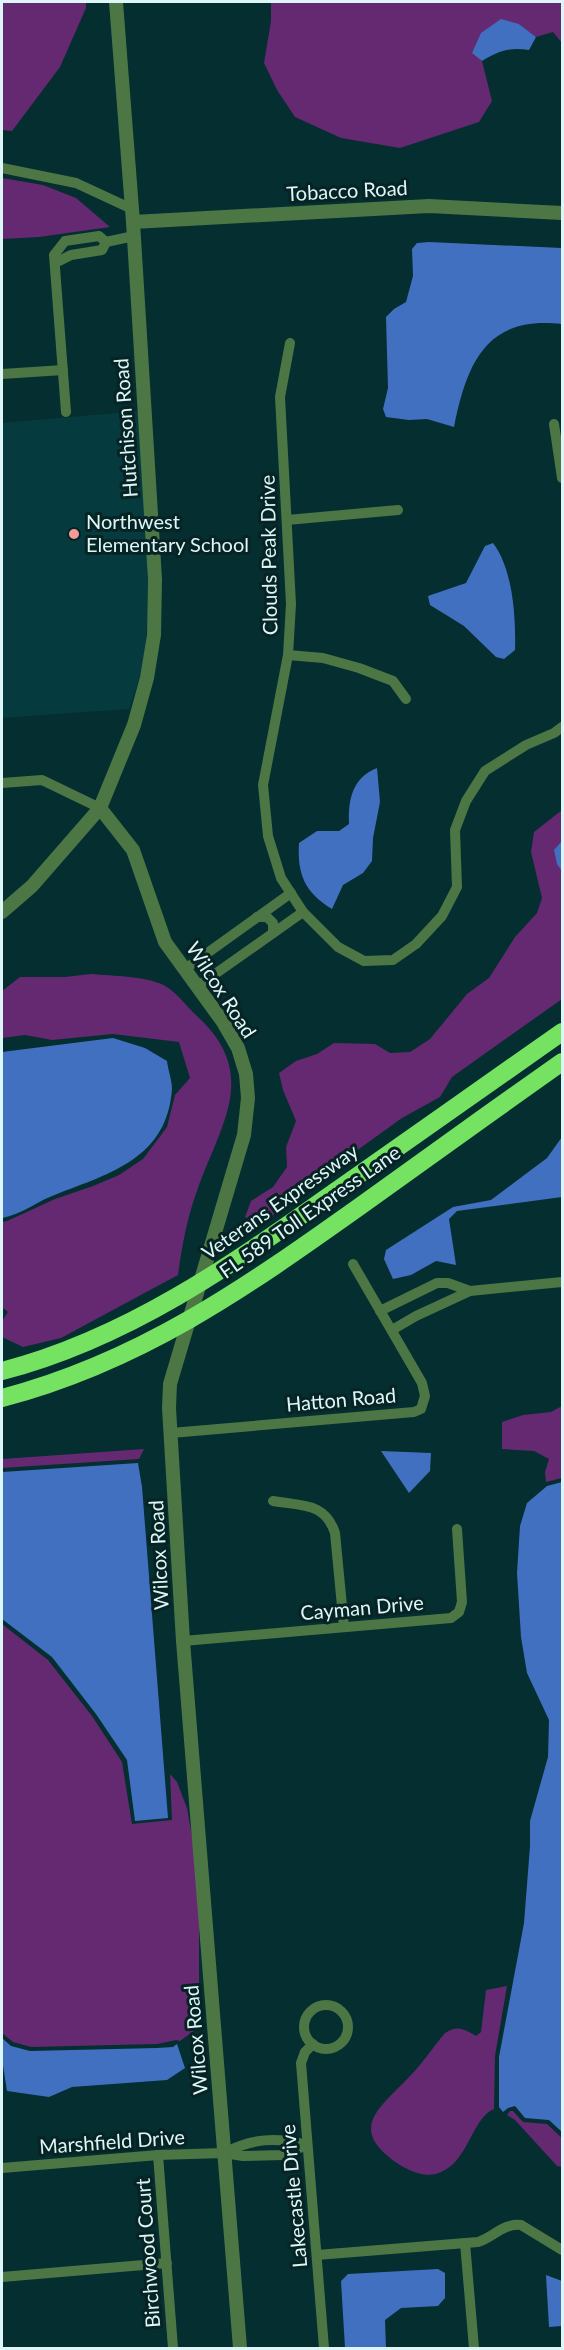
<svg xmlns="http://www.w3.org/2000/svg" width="564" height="2350" font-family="Lato,sans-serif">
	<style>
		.built { fill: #053b3e }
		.green { fill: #642970 }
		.water { fill: #4170c1 }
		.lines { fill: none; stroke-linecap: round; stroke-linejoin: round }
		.minor { stroke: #4c7644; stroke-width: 10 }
		.tertiary { stroke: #4c7644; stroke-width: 14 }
		.motorway { stroke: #75e261; stroke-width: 18 }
		.poi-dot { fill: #f59b9a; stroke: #072324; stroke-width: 2 }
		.labels { text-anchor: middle; stroke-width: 6; stroke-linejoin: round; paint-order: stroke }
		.street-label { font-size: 20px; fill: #ddf7f8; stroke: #072324 }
		.poi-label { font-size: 20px; fill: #ddf7f8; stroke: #072324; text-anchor: start }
	</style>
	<rect width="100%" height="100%" fill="#042e30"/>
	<polygon class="built" points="138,411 148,566 147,623 143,670 129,709 2,718 2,423"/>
	<g class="green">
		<polygon points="2,2 86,2 86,8 60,67 12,131 2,130"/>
		<polygon points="271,2 562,2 562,43 553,32 536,37 519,24 472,52 482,61 492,101 479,122 400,148 341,138 295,117 277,90 264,63 271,21"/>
		<polygon points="2,178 43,185 76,198 110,227 39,237 2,239"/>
		<polygon points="562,810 562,999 452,1077 440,1097 402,1118 334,1167 307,1180 289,1204 260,1224 245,1217 251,1201 273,1187 287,1167 286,1147 296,1121 283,1090 279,1073 296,1061 317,1054 334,1043 375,1044 390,1053 410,1052 430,1039 467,994 489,978 515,937 537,913 542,898 531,852 534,832"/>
		<path d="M91,974C112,976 150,976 167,987C178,994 187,1007 197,1016C261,1075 220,1125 197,1191C187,1218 182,1246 178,1275L61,1338L23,1347L2,1337V1321L8,1312L2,1307V1222L7,1221L55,1199L93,1186L119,1175L143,1159L167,1127L175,1095L190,1078L179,1042L113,1034L52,1040L25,1035L2,1038V991L20,977H65Z"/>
		<polygon points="562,1406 562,1478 546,1482 545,1472 549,1459 534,1451 502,1449 502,1422 523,1415 551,1412"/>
		<polygon points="144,1449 139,1459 2,1468 2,1459"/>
		<polygon points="2,1624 48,1660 92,1716 122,1762 132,1824 172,1820 170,1774 177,1782 187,1808 195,1853 199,1911 199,2027 180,2041 176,2040 157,2044 31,2047 13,2042 2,2033"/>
		<path d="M507,1986L495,2056L494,2109C473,2117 468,2160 443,2171C428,2179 414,2173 400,2165C345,2129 380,2108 410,2076C423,2063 433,2047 445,2033C458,2025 464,2029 476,2036L481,2032L486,1990Z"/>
		<polygon points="510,2111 513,2111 523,2122 547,2124 562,2138 562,2167 557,2166 515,2120 507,2115"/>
	</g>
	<g class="water">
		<path d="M501,19L519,24L536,37L529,50C510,47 498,51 482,61L472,53L481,33Z"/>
		<path d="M429,242L562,248V324C487,315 467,362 454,427L427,419L409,420L386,417L383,409L388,388L386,317L394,309L406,302L413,276L412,249L417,243Z"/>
		<path d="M493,543C513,569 516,618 515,650L504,659L496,657L464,626L430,605L428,596L466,583L485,546Z"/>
		<path d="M377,768L380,802L373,838L372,861L363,873L343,885L332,909C305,893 297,874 299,843L317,831H339L349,824C348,800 352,778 377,768Z"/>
		<polygon points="562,841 562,871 557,864 554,850"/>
		<path d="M113,1038L145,1048L167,1061C168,1070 172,1080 172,1089C167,1158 111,1173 57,1194C39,1200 21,1215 2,1218V1052Z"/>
		<polygon points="562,1137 562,1197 457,1211 449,1219 456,1265 436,1261 411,1275 393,1279 384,1259 386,1250 453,1207 491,1200 547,1158"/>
		<polygon points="381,1451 431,1453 430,1471 409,1493"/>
		<polygon points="138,1463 142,1487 168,1818 135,1821 127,1760 96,1714 52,1657 2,1619 2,1472"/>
		<polygon points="562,1482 562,2132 549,2120 525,2118 515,2106 508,2108 503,2112 499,2107 499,2057 524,1923 530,1846 530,1821 548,1757 549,1720 527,1673 521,1637 517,1573 520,1526 527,1503 547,1486"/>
		<polygon points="2,2038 11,2046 30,2051 157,2048 173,2047 177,2044 185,2068 167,2080 72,2087 49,2097 7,2091 2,2059"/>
		<polygon points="438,2269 445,2273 445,2298 438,2306 401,2308 385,2320 386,2348 345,2348 341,2281 348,2274"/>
		<polygon points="546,2275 562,2281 562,2326 549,2327"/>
	</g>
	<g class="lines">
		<g class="minor">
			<polyline points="2,168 76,183 132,209"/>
			<polyline points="56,261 59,261 71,255 102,250 106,242"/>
			<polyline points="290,343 280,397 291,604 288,655 263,785 268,836 281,878 303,912 338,947 364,961 393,960 416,944 442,916 457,887 455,830 466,801 485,771 526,745 554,733 562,727"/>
			<polyline points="2,374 63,370"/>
			<polyline points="66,412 54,255 65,241 99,236 106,242 134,236"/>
			<polyline points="554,424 562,478"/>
			<polyline points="287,520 398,510"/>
			<polyline points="288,655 323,658 359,668 393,681 406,699"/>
			<polyline points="2,783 42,780 100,808"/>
			<polyline points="257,917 267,917 273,923 273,932"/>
			<polyline points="185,969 291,893"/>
			<polyline points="198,986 303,912"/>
			<polyline points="470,1291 562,1282"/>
			<polyline points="380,1311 437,1283 448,1283 470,1291 416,1316 392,1330"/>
			<polyline points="171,1433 414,1412 421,1409 425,1396 422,1383 353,1264"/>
			<path d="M273,1501C301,1506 325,1502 335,1533L344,1627"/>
			<polyline points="183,1641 451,1618 459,1612 462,1602 457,1529"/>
			<circle cx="326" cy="2027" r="22"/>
			<polyline points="313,2044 305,2052 301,2063 324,2348"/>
			<path d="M224,2153C253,2138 276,2137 307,2145"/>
			<polyline points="158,2155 173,2348"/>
			<polyline points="2,2168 158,2155 224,2153 243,2156 283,2155 307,2145"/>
			<polyline points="465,2243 474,2348"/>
			<path d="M317,2255L478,2242C494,2237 503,2223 521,2225L562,2250"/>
			<polyline points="2,2277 167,2263"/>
		</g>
		<g class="tertiary">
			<polyline points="133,222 429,206 562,213"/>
			<polyline points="100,808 133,850 165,942 223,1022 238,1048 246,1074 248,1098 244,1135 170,1384 169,1408 183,1641 240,2348"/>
			<polyline points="2,912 32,886 100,808 134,725 147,678 154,635 155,579 133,222 116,2"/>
		</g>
		<g class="motorway">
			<path d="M2,1371C130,1338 237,1261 343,1186C416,1135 489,1083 562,1032"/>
			<path d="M2,1398C140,1362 245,1288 359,1207C427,1158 494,1110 562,1062"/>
		</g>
	</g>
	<circle class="poi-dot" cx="74" cy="534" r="6"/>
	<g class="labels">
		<g class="street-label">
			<text transform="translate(347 191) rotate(-3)" y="7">Tobacco Road</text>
			<text transform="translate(126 428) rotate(-94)" y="7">Hutchison Road</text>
			<text transform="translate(269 555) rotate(-91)" y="7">Clouds Peak Drive</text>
			<text transform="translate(221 990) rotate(57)" y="7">Wilcox Road</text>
			<text transform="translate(280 1202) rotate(-35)" y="7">Veterans Expressway</text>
			<text transform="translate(310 1212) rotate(-35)" y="7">FL 589 Toll Express Lane</text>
			<text transform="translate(341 1400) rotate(-5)" y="7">Hatton Road</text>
			<text transform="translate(159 1555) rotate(-93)" y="7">Wilcox Road</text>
			<text transform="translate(362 1608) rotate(-5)" y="7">Cayman Drive</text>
			<text transform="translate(196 2040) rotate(-95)" y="7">Wilcox Road</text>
			<text transform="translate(112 2142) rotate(-4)" y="7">Marshfield Drive</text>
			<text transform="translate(294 2196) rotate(-95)" y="7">Lakecastle Drive</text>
			<text transform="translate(148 2253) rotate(-94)" y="7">Birchwood Court</text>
		</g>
		<g class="poi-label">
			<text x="86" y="529">Northwest<tspan x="86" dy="23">Elementary School</tspan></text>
		</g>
	</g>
	<rect width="564" height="2350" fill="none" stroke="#ddf7f8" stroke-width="6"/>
</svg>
